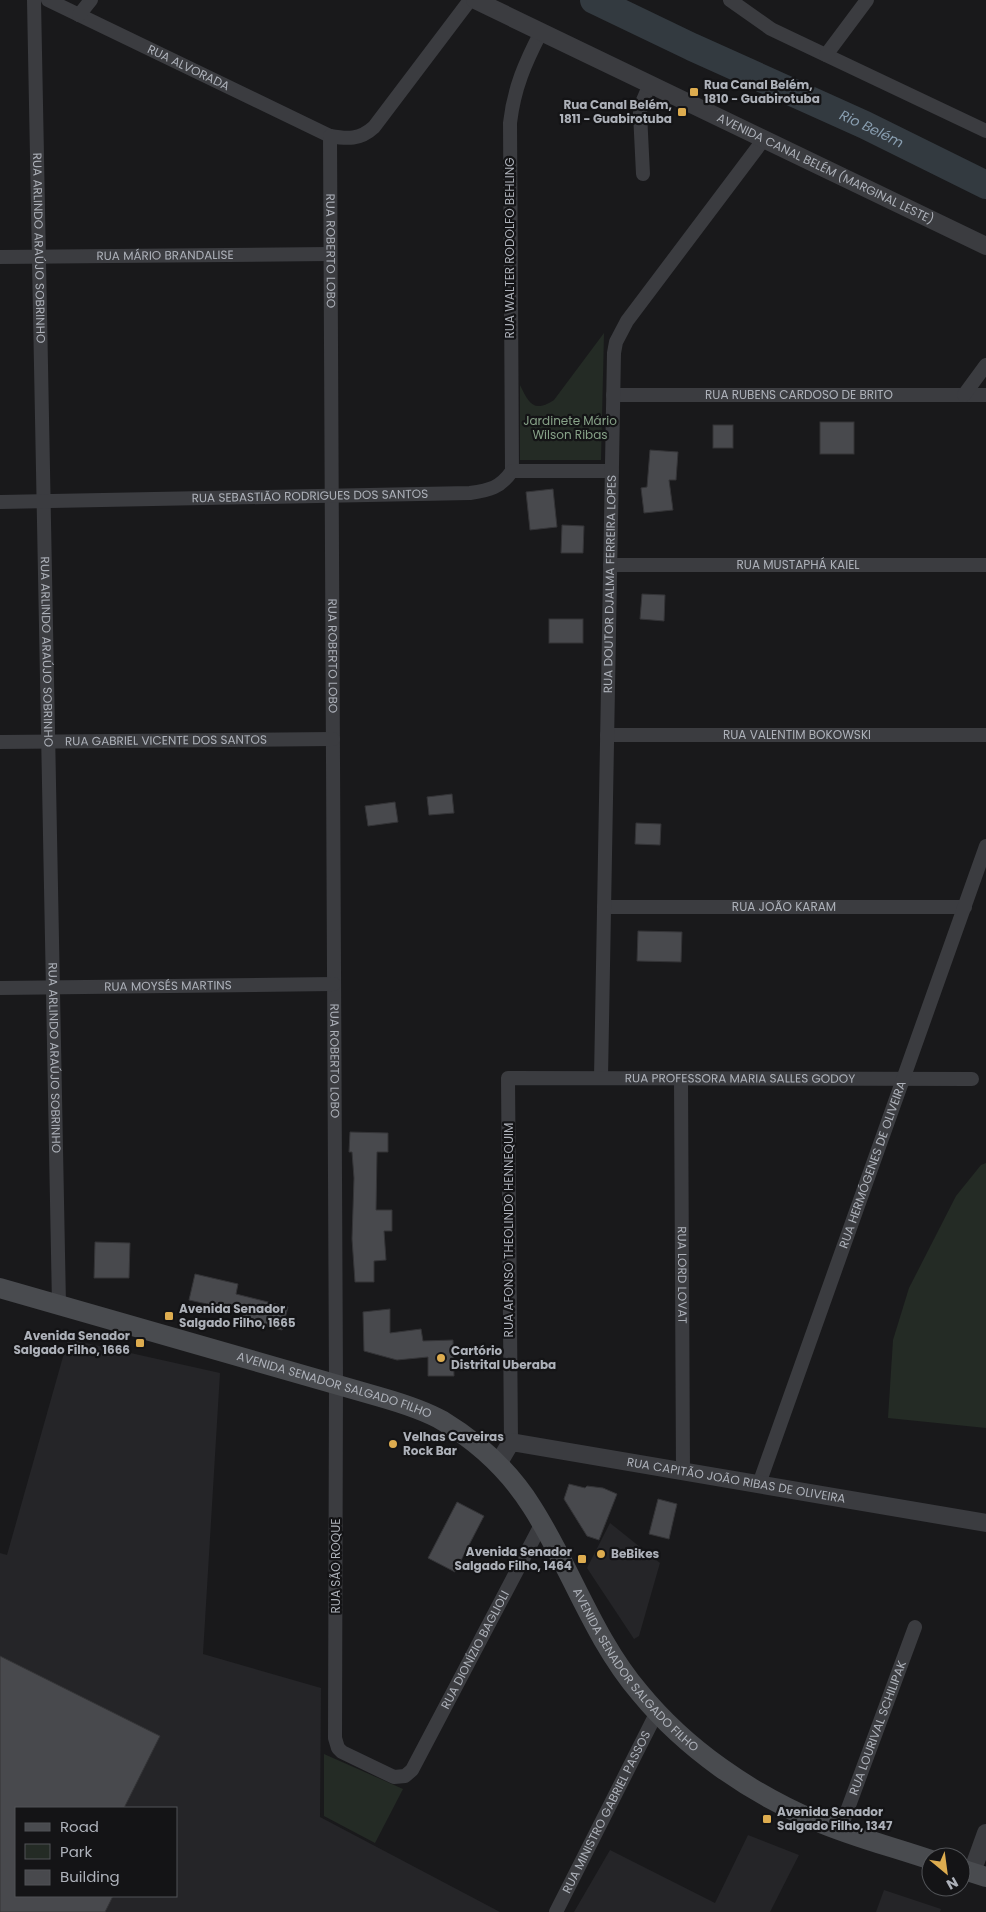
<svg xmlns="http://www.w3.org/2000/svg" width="986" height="1912" font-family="Poppins,sans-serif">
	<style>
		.built { fill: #252528; fill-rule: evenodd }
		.green { fill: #242b25 }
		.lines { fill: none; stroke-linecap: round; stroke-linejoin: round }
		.river { stroke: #333a40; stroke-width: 28 }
		.building { fill: #48494d; stroke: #343437 }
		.minor { stroke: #3b3c40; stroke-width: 14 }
		.tertiary { stroke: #3b3c40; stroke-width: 18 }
		.secondary { stroke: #494b4f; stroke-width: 20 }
		.poi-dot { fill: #ddac4f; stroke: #141416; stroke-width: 2 }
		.labels { text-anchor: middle; stroke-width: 4.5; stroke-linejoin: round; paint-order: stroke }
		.street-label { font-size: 12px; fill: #adb1b9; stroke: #141416 }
		.poi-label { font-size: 12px; font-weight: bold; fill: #adb1b9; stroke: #141416; text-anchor: start }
		.park-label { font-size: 12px; fill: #87a288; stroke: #141416 }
		.water-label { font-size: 14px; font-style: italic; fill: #899eb0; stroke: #141416 }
	</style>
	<rect width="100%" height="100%" fill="#19191b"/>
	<g class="built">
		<path d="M68,1339L220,1373L203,1654L321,1688L320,1817L500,1912H0V1553L7,1555ZM16,1808H176V1896H16Z"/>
		<polygon points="610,1523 660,1563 639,1636 634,1639 587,1568"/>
		<polygon points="748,1835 799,1855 770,1912 574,1912 610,1850 715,1903"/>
		<polygon points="884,1890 941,1909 940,1912 876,1912"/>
	</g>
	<g class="green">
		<path d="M604,333L601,460H520V385C529,404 534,413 554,400Z"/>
		<polygon points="986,1163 986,1428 888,1418 893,1340 909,1288 956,1196 981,1165"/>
		<polygon points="324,1754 403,1789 375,1843 324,1816"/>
	</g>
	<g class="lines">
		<path class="river" id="s1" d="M594,0L692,47L865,125L986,185"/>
	</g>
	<g class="building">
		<rect x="820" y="422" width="34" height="32"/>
		<rect x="713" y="425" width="20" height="23"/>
		<polygon points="650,450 678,452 676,480 669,480 673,510 644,513 641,488 647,487"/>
		<polygon points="553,489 557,527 530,530 526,492"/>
		<polygon points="562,525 584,526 583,553 561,553"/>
		<polygon points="642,594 665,595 664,621 640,619"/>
		<rect x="549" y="619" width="34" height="24"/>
		<polygon points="452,794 454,813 429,815 427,797"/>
		<polygon points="395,802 398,822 368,826 365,806"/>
		<polygon points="636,823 661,824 660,845 635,844"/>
		<polygon points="638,931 682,932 681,962 637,961"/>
		<polygon points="350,1132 388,1133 388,1152 377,1152 376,1210 392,1210 392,1231 384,1231 386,1260 374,1261 374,1282 355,1282 352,1239 354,1178 352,1152 349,1152"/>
		<polygon points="95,1242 130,1243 129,1278 94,1278"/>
		<polygon points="195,1274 238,1284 236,1294 288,1307 282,1330 241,1320 243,1312 189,1300"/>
		<polygon points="390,1309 390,1333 421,1329 423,1341 453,1340 454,1376 428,1376 428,1357 397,1360 364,1351 363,1312"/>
		<polygon points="569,1484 585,1488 587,1486 603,1488 617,1494 599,1540 587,1536 564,1499"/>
		<polygon points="658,1499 677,1504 669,1539 649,1534"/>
		<polygon points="457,1502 484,1516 455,1572 428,1558"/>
		<polygon points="0,1656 160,1736 124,1808 16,1808 16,1896 113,1896 105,1912 0,1912"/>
	</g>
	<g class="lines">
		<g class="minor">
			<path id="s2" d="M34,0L59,1305"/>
			<path id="s3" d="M48,0L330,136"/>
			<path id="s4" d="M470,0L374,127C360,140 347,139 330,136L336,1384L335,1738L338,1748L342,1752L394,1777L405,1776L412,1770L542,1523"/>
			<polyline points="730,0 771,29 792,39 986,131"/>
			<polyline points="79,15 91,0"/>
			<polyline points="826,55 867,0"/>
			<polyline points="643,174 640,113 641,105 650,84"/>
			<path id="s5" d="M0,257L330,254"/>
			<path id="s6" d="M613,395H986"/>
			<polyline points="964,395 986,365"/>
			<path d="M512,471L510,123C514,88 525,63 541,32"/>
			<path id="s7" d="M0,502L470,493C490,490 500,488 512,471H612"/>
			<path id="s8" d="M610,565H986"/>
			<path id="s9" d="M607,735H986"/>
			<path id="s10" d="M0,742L333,739"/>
			<path id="s11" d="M604,907H965"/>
			<path id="s12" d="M0,988L334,984"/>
			<path id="s13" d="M601,1078L614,353L616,342L627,321L764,139"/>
			<path id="s14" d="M681,1079L683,1471"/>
			<path id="s15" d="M511,1442L508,1078L972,1079"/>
			<path id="s16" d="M759,1484L986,846"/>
			<path id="s17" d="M840,1830L915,1627"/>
			<path id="s18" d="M556,1912L657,1712"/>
		</g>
		<g class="tertiary">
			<path id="s19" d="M475,0L986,246"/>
			<path id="s20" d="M498,1464L511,1442L986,1523"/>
			<polyline points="972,1872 986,1833"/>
		</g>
		<g class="secondary">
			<path id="s21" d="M0,1288L380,1397C401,1403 424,1410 443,1421C479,1443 510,1472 532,1507C571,1568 593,1638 640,1693C686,1749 750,1793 816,1821C853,1837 893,1847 931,1860"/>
			<polyline points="961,1869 986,1877"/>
		</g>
	</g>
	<g class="poi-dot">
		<rect x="689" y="87" width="10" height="10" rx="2.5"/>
		<rect x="677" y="107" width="10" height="10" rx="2.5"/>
		<rect x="164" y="1311" width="10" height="10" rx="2.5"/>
		<rect x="135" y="1338" width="10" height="10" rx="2.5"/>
		<circle cx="441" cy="1358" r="5"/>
		<circle cx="393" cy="1444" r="5"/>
		<circle cx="601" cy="1554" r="5"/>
		<rect x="577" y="1554" width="10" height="10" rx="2.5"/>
		<rect x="762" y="1814" width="10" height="10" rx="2.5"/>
	</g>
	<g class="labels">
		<g class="street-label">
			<text dy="4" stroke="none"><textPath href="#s3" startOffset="156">RUA ALVORADA</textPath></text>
			<text dy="4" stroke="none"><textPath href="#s19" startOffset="389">AVENIDA CANAL BELÉM (MARGINAL LESTE)</textPath></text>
			<text dy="4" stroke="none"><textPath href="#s2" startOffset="248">RUA ARLINDO ARAÚJO SOBRINHO</textPath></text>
			<text transform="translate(510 248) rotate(-90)" y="4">RUA WALTER RODOLFO BEHLING</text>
			<text dy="4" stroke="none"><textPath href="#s4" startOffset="321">RUA ROBERTO LOBO</textPath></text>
			<text dy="4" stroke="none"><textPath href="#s5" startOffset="165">RUA MÁRIO BRANDALISE</textPath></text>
			<text dy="4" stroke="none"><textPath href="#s6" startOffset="186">RUA RUBENS CARDOSO DE BRITO</textPath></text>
			<text dy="4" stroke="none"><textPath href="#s7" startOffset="310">RUA SEBASTIÃO RODRIGUES DOS SANTOS</textPath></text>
			<text dy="4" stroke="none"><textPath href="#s8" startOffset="188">RUA MUSTAPHÁ KAIEL</textPath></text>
			<text dy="4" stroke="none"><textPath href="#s13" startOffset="494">RUA DOUTOR DJALMA FERREIRA LOPES</textPath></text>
			<text dy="4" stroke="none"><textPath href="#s2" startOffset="652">RUA ARLINDO ARAÚJO SOBRINHO</textPath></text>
			<text dy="4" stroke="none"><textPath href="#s4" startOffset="726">RUA ROBERTO LOBO</textPath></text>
			<text dy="4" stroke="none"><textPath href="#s9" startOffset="190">RUA VALENTIM BOKOWSKI</textPath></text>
			<text dy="4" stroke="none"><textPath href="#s10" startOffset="166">RUA GABRIEL VICENTE DOS SANTOS</textPath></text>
			<text dy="4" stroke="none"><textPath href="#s11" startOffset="180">RUA JOÃO KARAM</textPath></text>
			<text dy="4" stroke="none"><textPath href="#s12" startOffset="168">RUA MOYSÉS MARTINS</textPath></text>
			<text dy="4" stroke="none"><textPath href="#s2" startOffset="1058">RUA ARLINDO ARAÚJO SOBRINHO</textPath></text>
			<text dy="4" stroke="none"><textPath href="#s4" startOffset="1131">RUA ROBERTO LOBO</textPath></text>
			<text dy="4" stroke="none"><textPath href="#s15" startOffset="596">RUA PROFESSORA MARIA SALLES GODOY</textPath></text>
			<text dy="4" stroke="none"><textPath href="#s16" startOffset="339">RUA HERMÓGENES DE OLIVEIRA</textPath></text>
			<text transform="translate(509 1230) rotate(-90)" y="4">RUA AFONSO THEOLINDO HENNEQUIM</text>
			<text dy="4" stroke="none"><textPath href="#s14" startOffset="196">RUA LORD LOVAT</textPath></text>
			<text dy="4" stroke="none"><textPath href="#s21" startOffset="348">AVENIDA SENADOR SALGADO FILHO</textPath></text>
			<text dy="4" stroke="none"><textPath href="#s20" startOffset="254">RUA CAPITÃO JOÃO RIBAS DE OLIVEIRA</textPath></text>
			<text transform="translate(336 1566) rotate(-90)" y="4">RUA SÃO ROQUE</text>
			<text dy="4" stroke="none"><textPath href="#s4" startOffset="2038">RUA DIONÍZIO BAGLIOLI</textPath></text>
			<text dy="4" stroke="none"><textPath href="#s21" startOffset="782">AVENIDA SENADOR SALGADO FILHO</textPath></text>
			<text dy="4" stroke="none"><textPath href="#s17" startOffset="109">RUA LOURIVAL SCHILIPAK</textPath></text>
			<text dy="4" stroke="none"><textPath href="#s18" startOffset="112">RUA MINISTRO GABRIEL PASSOS</textPath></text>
		</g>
		<g class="poi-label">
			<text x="704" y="89">Rua Canal Belém,<tspan x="704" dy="14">1810 - Guabirotuba</tspan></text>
			<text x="672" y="109" text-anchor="end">Rua Canal Belém,<tspan x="672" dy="14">1811 - Guabirotuba</tspan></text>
			<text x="179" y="1313">Avenida Senador<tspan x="179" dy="14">Salgado Filho, 1665</tspan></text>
			<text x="130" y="1340" text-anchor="end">Avenida Senador<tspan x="130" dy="14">Salgado Filho, 1666</tspan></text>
			<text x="451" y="1355">Cartório<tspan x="451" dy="14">Distrital Uberaba</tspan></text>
			<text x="403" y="1441">Velhas Caveiras<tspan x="403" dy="14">Rock Bar</tspan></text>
			<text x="572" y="1556" text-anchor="end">Avenida Senador<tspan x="572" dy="14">Salgado Filho, 1464</tspan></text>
			<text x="611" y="1558">BeBikes</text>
			<text x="777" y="1816">Avenida Senador<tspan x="777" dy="14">Salgado Filho, 1347</tspan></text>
		</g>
		<g class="park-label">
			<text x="570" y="425">Jardinete Mário<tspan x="570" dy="14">Wilson Ribas</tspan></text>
		</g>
		<g class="water-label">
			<text dy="5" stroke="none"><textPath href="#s1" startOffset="306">Rio Belém</textPath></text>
		</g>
	</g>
	<rect x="15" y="1807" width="162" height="90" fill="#141416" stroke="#515357"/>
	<rect x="25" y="1823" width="25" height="8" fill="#494b4f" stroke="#515357"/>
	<text x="60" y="1832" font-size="15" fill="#adb1b9">Road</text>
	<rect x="25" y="1844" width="25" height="15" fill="#242b25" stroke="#515357"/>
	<text x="60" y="1857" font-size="15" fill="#adb1b9">Park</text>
	<rect x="25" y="1870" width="25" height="15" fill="#48494d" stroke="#515357"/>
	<text x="60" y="1882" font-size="15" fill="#adb1b9">Building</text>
	<g transform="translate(946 1872) rotate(151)"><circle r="24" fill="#141416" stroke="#515357"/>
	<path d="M0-4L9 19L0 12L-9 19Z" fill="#ddac4f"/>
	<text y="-8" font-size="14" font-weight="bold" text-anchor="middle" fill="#adb1b9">N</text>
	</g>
</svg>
